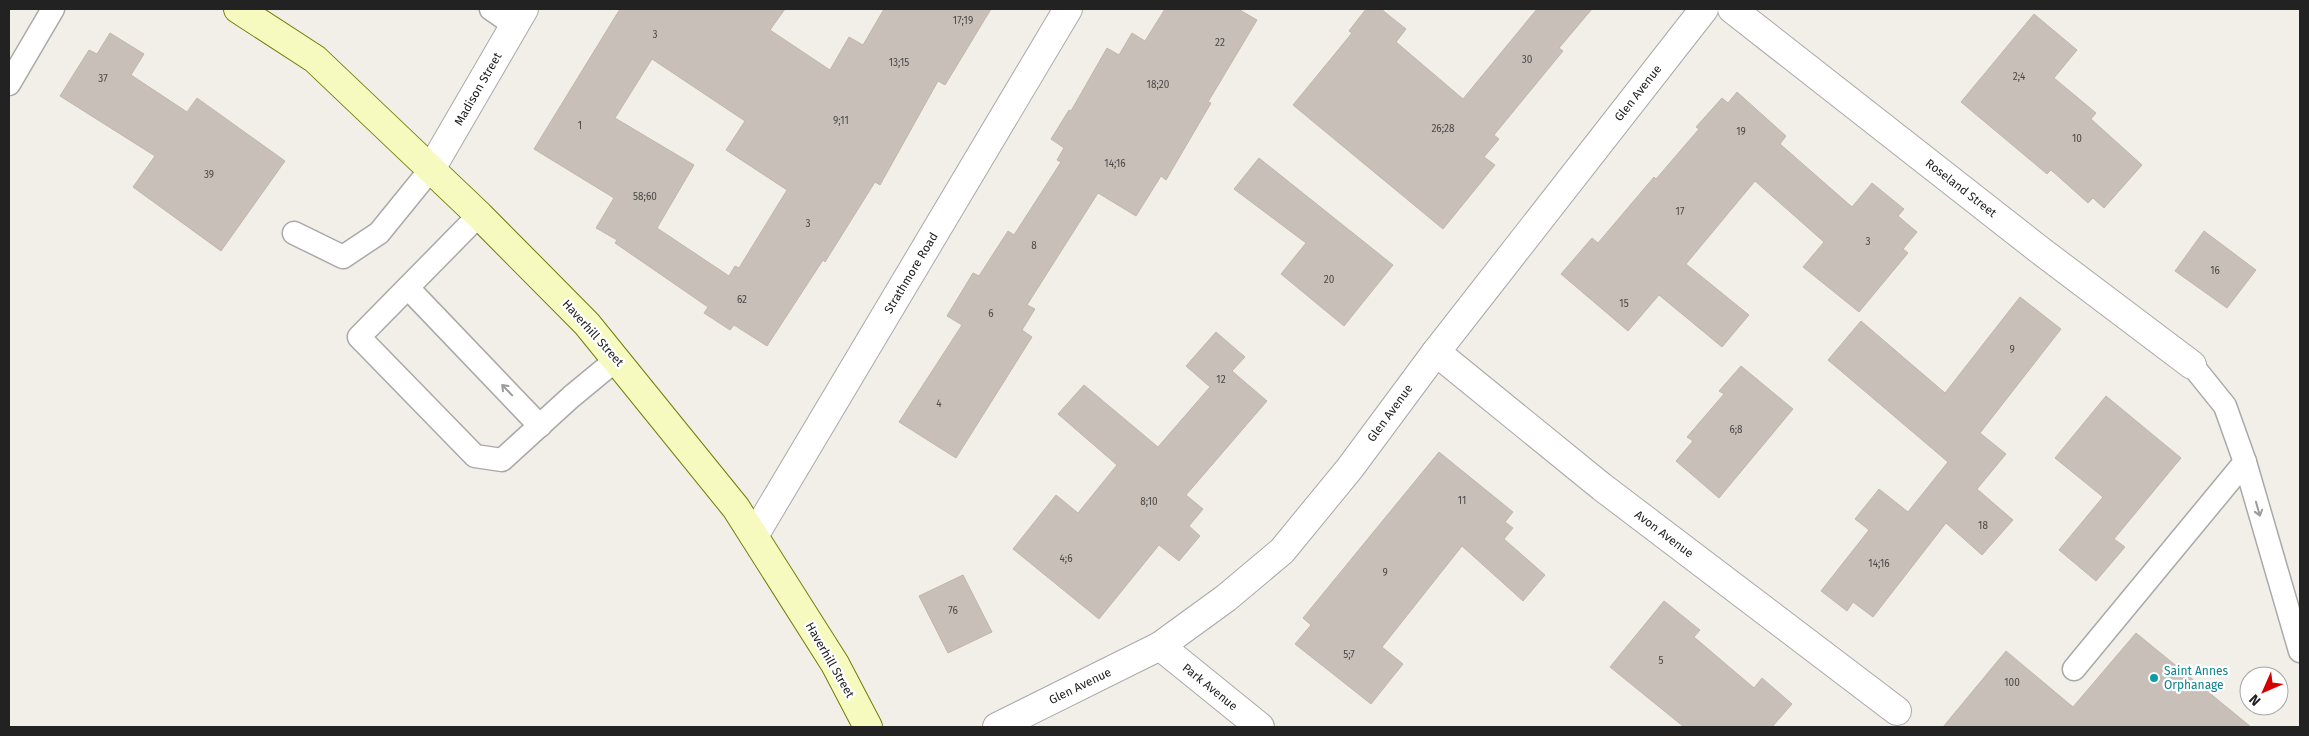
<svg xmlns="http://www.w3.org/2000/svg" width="2309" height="736" font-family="'Fira Sans',sans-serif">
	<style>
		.building { fill: #c7bfb8; stroke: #c4b6ab; fill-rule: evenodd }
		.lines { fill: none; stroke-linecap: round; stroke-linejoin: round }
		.lane-casing { stroke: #a9a9a9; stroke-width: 25 }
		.street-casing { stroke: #a9a9a9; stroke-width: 30 }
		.secondary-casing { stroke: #707d05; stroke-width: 30 }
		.lane { stroke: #fff; stroke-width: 22 }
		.street { stroke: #fff; stroke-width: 28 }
		.secondary { stroke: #f7fabf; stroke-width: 28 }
		.oneway { stroke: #9c9c9c }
		.culture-dot { fill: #0f9aa8; stroke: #fff; stroke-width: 2 }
		.labels { text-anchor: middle; stroke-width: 4.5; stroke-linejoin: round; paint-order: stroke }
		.number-label { font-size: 10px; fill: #4b4948 }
		.street-label { font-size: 12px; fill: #222; stroke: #fff }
		.culture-label { font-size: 12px; fill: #0d838f; stroke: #fff; text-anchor: start }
	</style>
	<rect width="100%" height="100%" fill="#f2efe9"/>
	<g class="building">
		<path d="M620,9H785L770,30L830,70L849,37L863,45L884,9H991L945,85L938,81L880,185L875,182L825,262L823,260L767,346L734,325L730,330L704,313L708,307L615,243L617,240L596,228L614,198L534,149ZM652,59L745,121L726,150L787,190L739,268L735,266L729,276L657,228L694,165L615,118Z"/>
		<polygon points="1165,9 1238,9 1257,20 1208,102 1211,103 1166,180 1161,176 1136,216 1098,193 1027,305 1035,309 1022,330 1032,337 956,458 899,422 962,325 947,316 973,273 979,276 1008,231 1014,235 1061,162 1057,160 1064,148 1051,139 1069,110 1071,111 1107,48 1119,55 1132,33 1145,41"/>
		<polygon points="1366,9 1381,9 1406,29 1396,42 1463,99 1537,9 1592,9 1559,48 1563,51 1494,135 1499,139 1484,157 1495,165 1443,229 1293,105 1352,33 1349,31"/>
		<polygon points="2034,14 2077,50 2054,78 2096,113 2091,119 2142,165 2104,208 2093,198 2088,203 2051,170 2047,174 1961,102"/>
		<polygon points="110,33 144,54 131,75 187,112 197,98 285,161 221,251 133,187 155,156 60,96 89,50 97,54"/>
		<polygon points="1737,92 1786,136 1780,144 1852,207 1872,183 1904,209 1898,216 1917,232 1903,249 1908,253 1859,312 1803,267 1824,242 1755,181 1686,264 1749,315 1722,347 1659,295 1628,331 1561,274 1592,238 1598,243 1654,177 1656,179 1699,129 1696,127 1722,98 1728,103"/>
		<polygon points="1259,158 1393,265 1344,326 1281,274 1306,243 1234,189"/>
		<polygon points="2204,231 2256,270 2227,308 2175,271"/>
		<polygon points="2020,297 2061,329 1980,433 2006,454 1977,489 2013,520 1982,555 1946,523 1873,617 1853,602 1847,611 1821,591 1869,530 1855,519 1879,489 1908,512 1948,462 1828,360 1861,321 1945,393"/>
		<polygon points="1216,332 1245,357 1232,371 1267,401 1186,495 1203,509 1189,526 1200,536 1179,561 1159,545 1099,619 1013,549 1056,495 1078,513 1117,465 1058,414 1084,385 1158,447 1210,387 1186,366"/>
		<polygon points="1741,366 1793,409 1719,498 1676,461 1693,441 1687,437 1724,394 1719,391"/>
		<polygon points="2106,396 2181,458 2114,539 2125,547 2096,581 2059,550 2103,497 2055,458"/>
		<polygon points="1439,452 1513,512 1505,522 1513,528 1504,539 1545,575 1523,601 1462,546 1382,647 1403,664 1371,704 1295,644 1311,625 1303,618"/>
		<polygon points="963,575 992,632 948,653 919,596"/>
		<polygon points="1664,601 1700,630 1694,637 1754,688 1762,678 1792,704 1772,727 1684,727 1610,667"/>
		<polygon points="2136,633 2251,727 1943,727 2006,651 2073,707"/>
	</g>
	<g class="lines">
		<defs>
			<g id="lane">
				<polyline points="491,9 514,25"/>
				<polyline points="9,84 53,9"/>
				<polyline points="479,215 359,337 475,456 502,460 571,397 617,359"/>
				<polyline points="294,233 343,257 379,233 431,169"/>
				<polyline points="408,288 540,426"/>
				<polyline points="2192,365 2225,406 2245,462 2300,651"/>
				<polyline points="2074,669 2245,462"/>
			</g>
			<g id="street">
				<polyline points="1732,9 2041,251 2192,365"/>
				<polyline points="431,169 524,9"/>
				<polyline points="1436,352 1602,487 1897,711"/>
				<polyline points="754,536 1068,9"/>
				<polyline points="1160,646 1260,727"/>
				<polyline points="997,727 1160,646 1226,598 1282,551 1350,468 1436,352 1704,9"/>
			</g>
			<polyline id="secondary" points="238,9 315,59 479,215 587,324 736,508 835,664 868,727"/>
		</defs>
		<use href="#lane" class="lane-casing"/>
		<use href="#street" class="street-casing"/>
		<use href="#secondary" class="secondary-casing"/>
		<use href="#lane" class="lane"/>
		<use href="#street" class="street"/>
		<use href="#secondary" class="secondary"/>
	</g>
	<defs><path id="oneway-shaft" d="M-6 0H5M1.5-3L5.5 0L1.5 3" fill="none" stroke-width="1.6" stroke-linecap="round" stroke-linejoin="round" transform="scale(1.25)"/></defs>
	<g class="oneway">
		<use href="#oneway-shaft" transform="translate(507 390) rotate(-134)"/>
		<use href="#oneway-shaft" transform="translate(2258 509) rotate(74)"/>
	</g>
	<circle class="culture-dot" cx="2154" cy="678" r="5"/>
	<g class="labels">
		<g class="number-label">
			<text x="963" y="24">17;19</text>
			<text x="655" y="38">3</text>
			<text x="1220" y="46">22</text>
			<text x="1527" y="63">30</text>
			<text x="899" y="66">13;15</text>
			<text x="2019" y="80">2;4</text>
			<text x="103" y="82">37</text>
			<text x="1158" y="88">18;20</text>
			<text x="841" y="124">9;11</text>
			<text x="580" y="129">1</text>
			<text x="1443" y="132">26;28</text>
			<text x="1741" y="135">19</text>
			<text x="2077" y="142">10</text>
			<text x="1115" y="167">14;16</text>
			<text x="209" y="178">39</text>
			<text x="645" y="200">58;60</text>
			<text x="1680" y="215">17</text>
			<text x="808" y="227">3</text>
			<text x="1868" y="245">3</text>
			<text x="1034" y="249">8</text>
			<text x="2215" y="274">16</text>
			<text x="1329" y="283">20</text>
			<text x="742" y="303">62</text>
			<text x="1624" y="307">15</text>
			<text x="991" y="317">6</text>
			<text x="2012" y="353">9</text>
			<text x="1221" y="383">12</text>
			<text x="939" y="407">4</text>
			<text x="1736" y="433">6;8</text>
			<text x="1462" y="504">11</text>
			<text x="1149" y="505">8;10</text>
			<text x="1983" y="529">18</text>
			<text x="1066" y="562">4;6</text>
			<text x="1879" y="567">14;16</text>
			<text x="1385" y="576">9</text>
			<text x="953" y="614">76</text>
			<text x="1349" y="658">5;7</text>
			<text x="1661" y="664">5</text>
			<text x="2012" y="686">100</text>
		</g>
		<g class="street-label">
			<text transform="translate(478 89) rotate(-60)" y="4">Madison Street</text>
			<text transform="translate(1638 93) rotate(-52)" y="4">Glen Avenue</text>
			<text transform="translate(1961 188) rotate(38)" y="4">Roseland Street</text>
			<text transform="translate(911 273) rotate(-59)" y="4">Strathmore Road</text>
			<text transform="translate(593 333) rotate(48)" y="4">Haverhill Street</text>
			<text transform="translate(1390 413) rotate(-54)" y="4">Glen Avenue</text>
			<text transform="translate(1664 534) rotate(37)" y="4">Avon Avenue</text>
			<text transform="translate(830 660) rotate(60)" y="4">Haverhill Street</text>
			<text transform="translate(1080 686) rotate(-26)" y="4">Glen Avenue</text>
			<text transform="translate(1210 687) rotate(39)" y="4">Park Avenue</text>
		</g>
		<g class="culture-label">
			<text x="2164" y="675">Saint Annes<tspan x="2164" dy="14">Orphanage</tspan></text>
		</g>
	</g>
	<rect width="2309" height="736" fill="none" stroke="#222222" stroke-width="20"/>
	<g transform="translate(2264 691) rotate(225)"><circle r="24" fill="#ffffff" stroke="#a7a7a7"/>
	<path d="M0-4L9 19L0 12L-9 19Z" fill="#d40000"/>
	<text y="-8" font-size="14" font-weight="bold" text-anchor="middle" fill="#222222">N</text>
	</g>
</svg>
